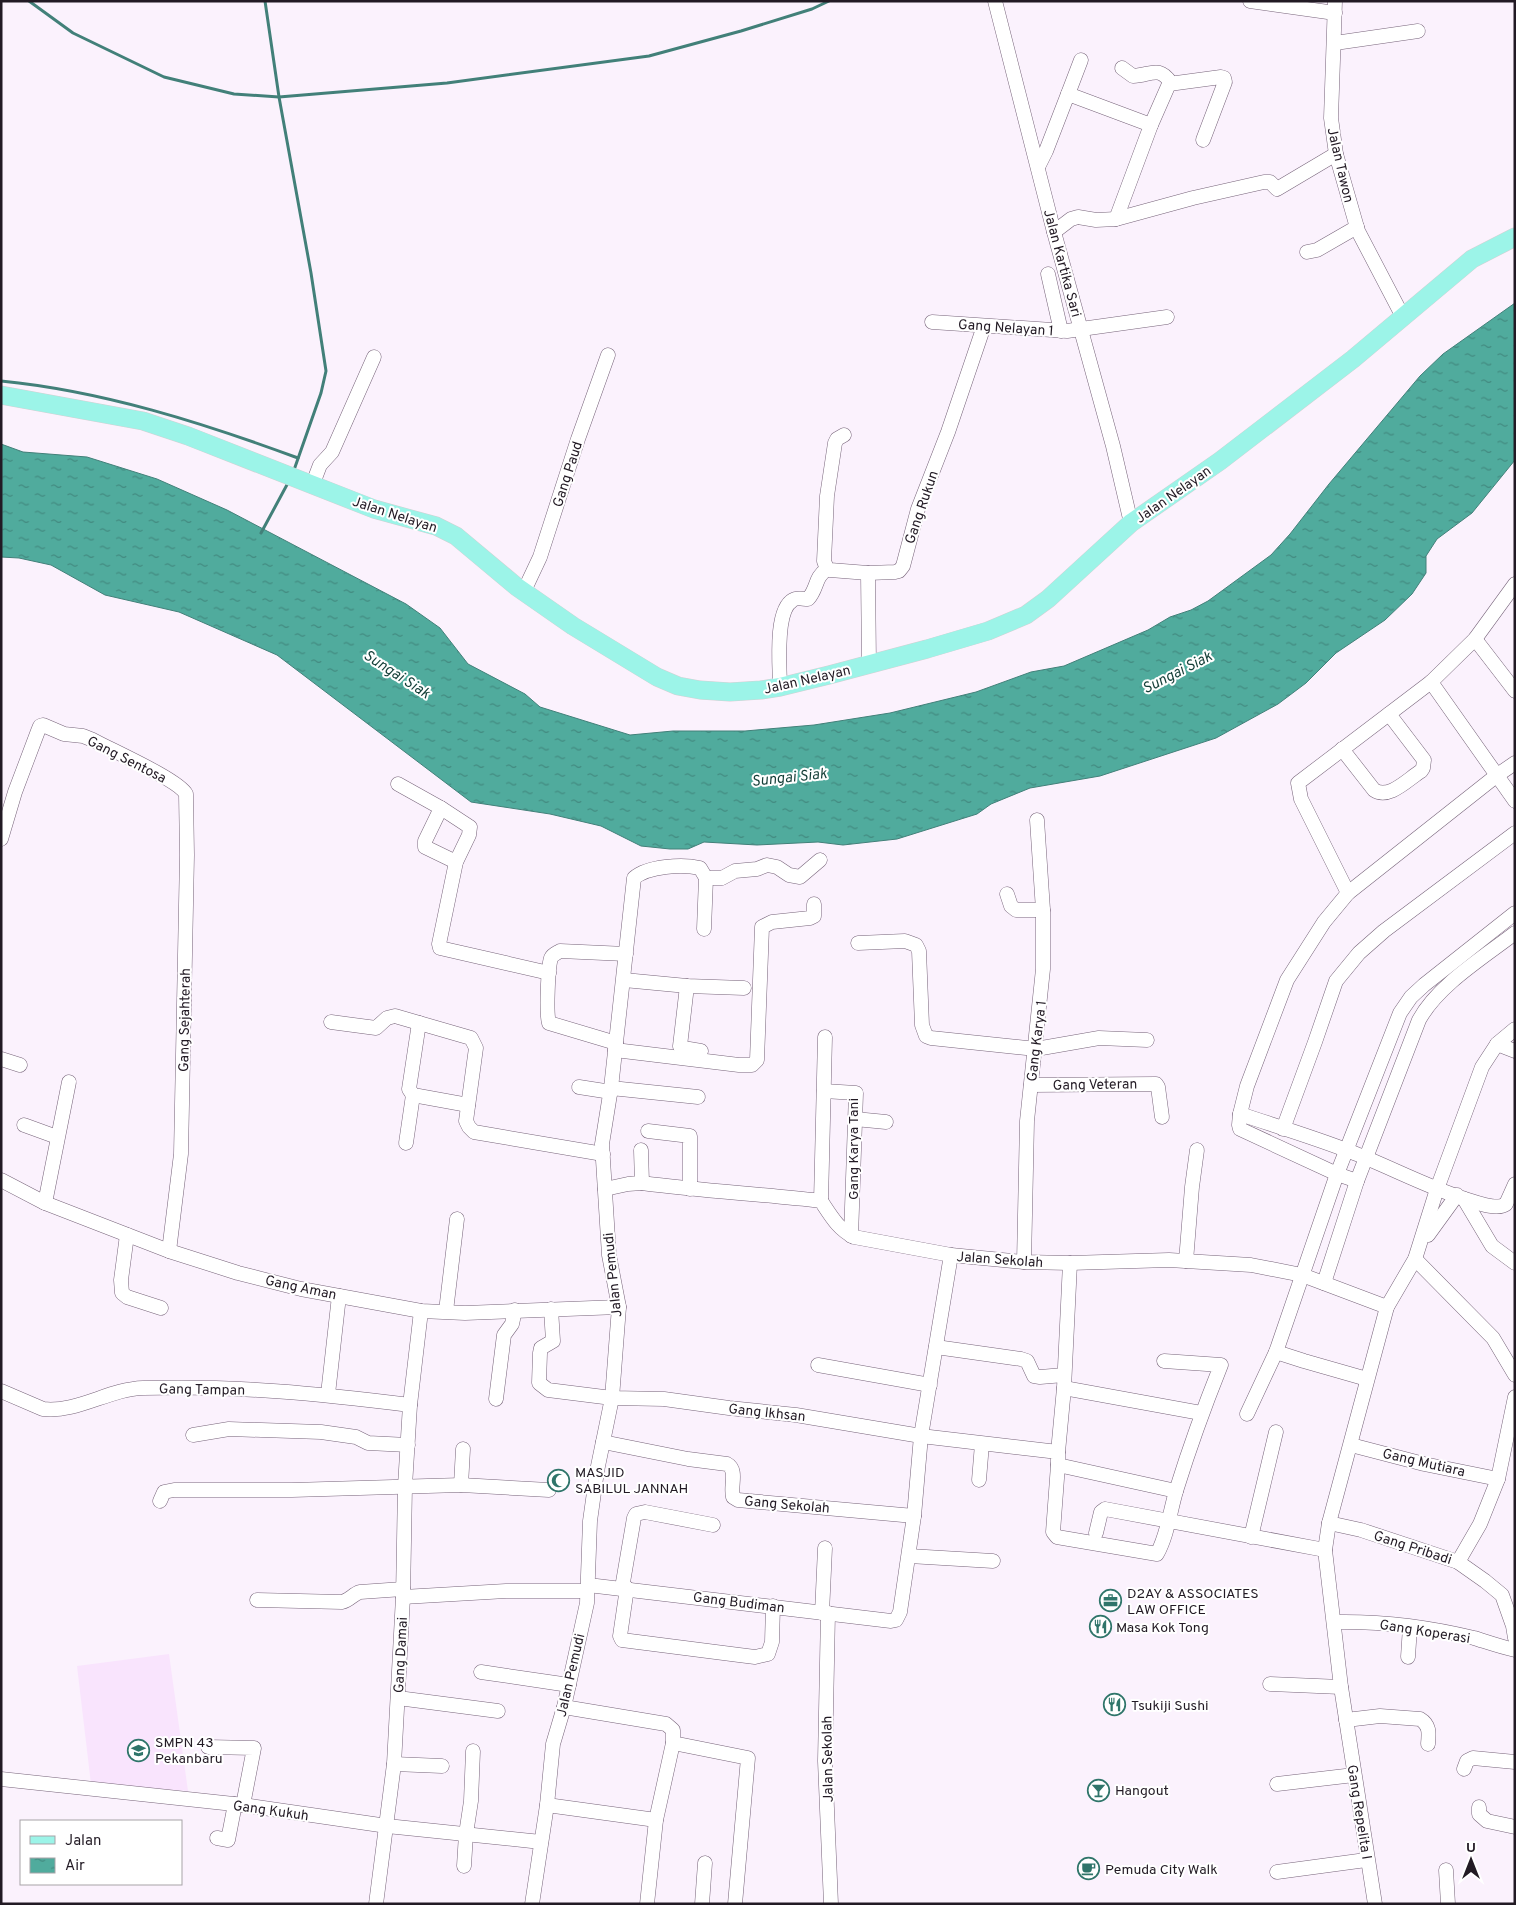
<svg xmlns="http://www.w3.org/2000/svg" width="1516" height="1905" font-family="Overpass,sans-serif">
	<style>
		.built { fill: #f9e4fd }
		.water { fill: url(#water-ripples); stroke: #428079 }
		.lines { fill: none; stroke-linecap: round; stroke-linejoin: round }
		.stream { stroke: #428079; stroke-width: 3 }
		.minor-casing { stroke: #77647a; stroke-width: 15 }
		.major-casing { stroke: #d3d1d3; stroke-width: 19 }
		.minor { stroke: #fff; stroke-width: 14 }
		.major { stroke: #9cf4e8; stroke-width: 18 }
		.labels { text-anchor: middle; stroke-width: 4; stroke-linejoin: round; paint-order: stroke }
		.street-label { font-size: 14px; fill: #221a24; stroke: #fff }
		.poi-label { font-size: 14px; fill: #221a24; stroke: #fff; text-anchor: start }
		.water-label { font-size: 15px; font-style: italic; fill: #133e37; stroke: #fff }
	</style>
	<defs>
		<pattern id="water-ripples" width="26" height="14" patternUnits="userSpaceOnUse" patternTransform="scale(1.25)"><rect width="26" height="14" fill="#50ab9d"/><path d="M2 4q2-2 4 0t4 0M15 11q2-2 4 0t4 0" fill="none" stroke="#428a80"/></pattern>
	</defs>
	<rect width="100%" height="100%" fill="#fbf2fd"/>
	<polygon class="built" points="169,1654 188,1791 91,1784 77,1666"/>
	<polygon class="water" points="1515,303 1515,460 1472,513 1437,539 1426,556 1426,573 1412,594 1385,620 1336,653 1306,683 1278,704 1216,738 1100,776 1030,788 991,804 977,814 897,839 843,845 818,842 757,845 704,842 688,849 670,849 641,846 601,826 550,814 471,802 277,655 179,612 105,595 51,565 19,558 1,557 1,444 23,452 87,457 157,479 227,510 406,604 440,628 468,664 525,694 540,707 630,735 673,731 745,731 814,725 890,713 976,692 1031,672 1064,666 1148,630 1170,617 1191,610 1208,601 1271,555 1290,534 1329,484 1420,376 1443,354"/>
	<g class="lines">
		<g class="stream">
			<polyline points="29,1 73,33 164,77 234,94 279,97 447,83 649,56 741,31 812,9 829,1"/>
			<polyline points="265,1 279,97 311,273 326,371 321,393 294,470"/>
			<path d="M1,381C103,391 203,423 298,458"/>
			<polyline points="261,533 289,481"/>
		</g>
		<defs>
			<g id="minor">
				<polyline points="995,1 1054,232 1113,446 1131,523"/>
				<polyline points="1250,1 1335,13"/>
				<polyline points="1335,1 1331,118 1336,154 1358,231 1403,317"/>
				<polyline points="1335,43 1418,31"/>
				<path d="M1122,68L1133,76C1151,75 1159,65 1171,83"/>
				<polyline points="1068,94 1081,60"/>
				<polyline points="1151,125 1169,84 1221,77 1224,78 1225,82 1203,140"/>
				<polyline points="1038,167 1046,151 1068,94 1151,125 1116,219"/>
				<polyline points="1054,232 1071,219 1078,217 1096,220 1116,219 1193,198 1264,182 1270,182 1277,189 1336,154"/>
				<polyline points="1307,252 1317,250 1357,227"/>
				<polyline points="1048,274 1061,331"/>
				<polyline points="932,322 1067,331 1167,317"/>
				<polyline points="844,435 837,439 835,443 827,496 824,561 827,569 830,570 868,573"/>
				<polyline points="312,486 320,465 332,452 374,357"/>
				<polyline points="524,591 540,557 578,439 608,355"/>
				<polyline points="1475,639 1515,691"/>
				<polyline points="869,664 868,573 895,572 899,571 903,566 918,509 948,432 984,326"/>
				<polyline points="1431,682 1515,801"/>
				<path d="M780,687C780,669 774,610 793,600C797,597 803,599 808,599C818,588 814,578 827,569"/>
				<path d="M1342,749L1374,790C1389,800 1408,779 1421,771L1423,768L1424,760L1389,714"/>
				<polyline points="398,784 441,808 470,827 469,835 456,862 439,944 440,948 549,973"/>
				<polyline points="441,808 425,841 425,847 456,862"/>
				<path d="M1,839L15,792L38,731L40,726L43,725L64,734L83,736L93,740C111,750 179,780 186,794L187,855L181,1154L169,1251"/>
				<polyline points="706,878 722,878 735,871 757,869 767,865 777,867 789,875 800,877 820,860"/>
				<polyline points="1348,893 1301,799 1298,783 1431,682 1475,639 1515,584"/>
				<polyline points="1007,894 1011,906 1016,910 1043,910"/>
				<polyline points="858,943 905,941 916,945 919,951 922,1025 926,1036 931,1038 1036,1049 1099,1038 1147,1040"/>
				<polyline points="624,980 687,986 744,988"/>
				<polyline points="687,986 680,1046 683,1048 701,1051"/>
				<polyline points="331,1022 376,1028 387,1018 395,1016 471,1038 476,1048 466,1121 469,1127 474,1132 603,1154"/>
				<polyline points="419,1023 409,1089 413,1095 468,1105"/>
				<path d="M616,1043L549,1023C546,1013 548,967 551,958C553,954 557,953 560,951L626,954"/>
				<polyline points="1497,1044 1515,1051"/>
				<polyline points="615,1050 739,1065 752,1065 757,1060 762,927 772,922 810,918 814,916 814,904"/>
				<polyline points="1,1059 20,1065"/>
				<polyline points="1031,1085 1156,1084 1158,1087 1162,1117"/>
				<polyline points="579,1087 611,1092"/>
				<polyline points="611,1088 698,1097"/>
				<polyline points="824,1091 856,1093 851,1236"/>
				<path d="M1240,1114C1276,1126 1313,1137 1349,1151C1388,1166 1425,1186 1465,1199C1475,1202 1497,1211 1506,1204L1515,1184"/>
				<polyline points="855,1119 886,1122"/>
				<polyline points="24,1125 57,1137"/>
				<polyline points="1283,1129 1315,1042 1336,981 1359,953 1384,931 1515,833"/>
				<polyline points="648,1131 690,1136 690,1189"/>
				<polyline points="406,1143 413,1095"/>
				<polyline points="1,1180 45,1203 169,1251 238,1273 301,1289 421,1311 465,1313 619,1307"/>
				<polyline points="1357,1181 1337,1174 1240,1129 1239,1125 1240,1114 1247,1086 1287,980 1324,922 1348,893 1496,776 1515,763"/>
				<path d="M642,1183C702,1191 761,1194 821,1201C831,1216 838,1229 854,1237L951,1255L1024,1262L1070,1263L1169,1260L1251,1265L1302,1275L1387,1307"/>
				<polyline points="605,1189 628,1184 642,1183 641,1150"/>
				<polyline points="1464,1199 1492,1246 1515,1263"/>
				<polyline points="821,1201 825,1037"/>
				<polyline points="45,1203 69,1082"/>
				<polyline points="127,1235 121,1280 122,1293 127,1297 161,1308"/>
				<polyline points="1428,1235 1457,1195"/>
				<polyline points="1415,1259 1493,1338 1515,1375"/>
				<polyline points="1186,1261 1192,1187 1197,1150"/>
				<polyline points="1024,1262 1027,1121 1043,969 1043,910 1037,820"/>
				<path d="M1324,1283L1357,1181L1419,1020C1438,985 1484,957 1515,933"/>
				<polyline points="551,1309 553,1341 541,1348 540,1353 539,1383 548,1390 612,1398 664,1399 729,1408 796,1415 921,1436 1058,1452 1058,1465 1176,1491"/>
				<polyline points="446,1311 457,1219"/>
				<polyline points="936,1347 1021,1359 1027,1361 1034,1376 1040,1377 1064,1375"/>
				<polyline points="1276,1352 1304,1361 1367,1379"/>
				<polyline points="818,1365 930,1385"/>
				<polyline points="1064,1388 1201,1413"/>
				<path d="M1,1391L43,1409C77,1413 109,1389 143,1388C232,1385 322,1394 410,1405"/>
				<polyline points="328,1394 339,1296"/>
				<polyline points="496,1399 504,1335 512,1324 515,1310"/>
				<polyline points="1247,1414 1276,1352 1337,1174 1400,1013 1411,997 1424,985 1515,913"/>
				<polyline points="193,1435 229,1429 321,1432 356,1437 368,1443 408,1445"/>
				<path d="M603,1442L688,1459L727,1464C738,1470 730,1486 733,1497L738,1500L914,1516"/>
				<polyline points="1351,1445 1424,1464 1498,1479"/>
				<polyline points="1058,1452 1064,1388 1070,1263"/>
				<path d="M1058,1465L1053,1532L1057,1537L1157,1554C1168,1534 1170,1510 1177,1488C1190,1446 1205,1405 1221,1365L1164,1361"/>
				<polyline points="979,1480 982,1444"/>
				<polyline points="461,1485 463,1449"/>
				<polyline points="160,1501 164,1492 174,1490 292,1490 461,1485 549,1490"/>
				<polyline points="1329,1523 1361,1530 1458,1562 1485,1581 1502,1595 1513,1626 1515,1638"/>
				<polyline points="1096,1533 1101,1512 1105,1509 1325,1550"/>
				<polyline points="1251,1537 1276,1432"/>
				<polyline points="909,1556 993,1561"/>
				<polyline points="1458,1562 1480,1524 1498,1479 1515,1397"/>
				<polyline points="588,1585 891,1621 896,1620 900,1612 914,1516 921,1436 951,1255"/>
				<polyline points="622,1588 634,1518 636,1514 645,1512 713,1525"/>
				<polyline points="627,1588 620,1636 622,1640 739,1655 755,1657 768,1654 772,1642 773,1606"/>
				<polyline points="403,1597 506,1591 587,1591"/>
				<path d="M257,1600L342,1602C350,1600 353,1594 360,1592L403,1589"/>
				<polyline points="822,1613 825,1548"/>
				<polyline points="828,1613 825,1761 831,1904"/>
				<path d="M1334,1622C1381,1621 1429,1627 1474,1638C1487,1642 1501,1647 1515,1650"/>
				<polyline points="1408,1657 1410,1627"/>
				<polyline points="481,1672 569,1685"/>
				<polyline points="1270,1684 1341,1687"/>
				<polyline points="398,1698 498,1711"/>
				<polyline points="564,1707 666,1724 673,1730 673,1743 656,1820 647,1904"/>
				<path d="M1346,1720L1380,1716L1420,1719C1430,1725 1429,1733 1428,1744"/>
				<polyline points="673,1743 748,1758 735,1904"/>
				<polyline points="208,1747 254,1748 243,1805"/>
				<polyline points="394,1764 442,1766"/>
				<polyline points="1464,1769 1467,1761 1473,1758 1515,1762"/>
				<polyline points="1,1779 243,1805 387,1826 541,1842"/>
				<polyline points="1277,1784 1354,1775"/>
				<polyline points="547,1805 656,1820"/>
				<polyline points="1479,1807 1479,1814 1487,1821 1515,1827"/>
				<polyline points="217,1838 228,1840 235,1804"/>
				<polyline points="464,1866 466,1834 471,1801 473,1751"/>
				<polyline points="1446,1870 1448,1904"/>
				<polyline points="1277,1872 1366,1860"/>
				<polyline points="376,1904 394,1764 403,1597 405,1486 410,1405 421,1311"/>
				<path d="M532,1904L547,1805L553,1744L564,1707L587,1603L590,1521L597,1471L612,1398L619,1307L609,1255L602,1144L611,1088L634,878C648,866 682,864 700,868L706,878L704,929"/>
				<polyline points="702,1904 705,1863"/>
				<polyline points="1375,1904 1341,1687 1325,1550 1329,1523 1387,1307 1415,1259 1437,1189 1482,1067 1497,1044 1515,1029"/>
			</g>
			<polyline id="major" points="1,395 143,421 188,436 374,509 436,526 456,536 517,587 573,626 657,677 678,686 700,690 730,692 761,690 780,687 829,675 927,649 988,631 1026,615 1048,599 1131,523 1220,461 1353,359 1472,259 1515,237"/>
		</defs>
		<use href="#minor" class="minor-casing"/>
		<use href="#major" class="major-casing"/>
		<use href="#minor" class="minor"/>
		<use href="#major" class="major"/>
	</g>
	<defs>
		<symbol id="mosque-ring" viewBox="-11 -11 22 22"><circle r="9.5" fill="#fff" stroke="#2f756a" stroke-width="1.5"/><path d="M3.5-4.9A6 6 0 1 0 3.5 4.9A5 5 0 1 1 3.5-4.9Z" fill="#2f756a"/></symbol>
		<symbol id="office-ring" viewBox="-11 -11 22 22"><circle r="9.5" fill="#fff" stroke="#2f756a" stroke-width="1.5"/><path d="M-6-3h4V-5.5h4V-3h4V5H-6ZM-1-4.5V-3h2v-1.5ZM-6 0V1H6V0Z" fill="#2f756a"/></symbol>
		<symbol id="restaurant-ring" viewBox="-11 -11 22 22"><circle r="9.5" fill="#fff" stroke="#2f756a" stroke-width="1.5"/><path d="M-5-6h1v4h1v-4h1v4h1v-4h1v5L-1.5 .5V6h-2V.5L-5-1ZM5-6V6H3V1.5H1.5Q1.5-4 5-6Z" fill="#2f756a"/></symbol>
		<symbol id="school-ring" viewBox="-11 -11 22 22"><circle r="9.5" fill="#fff" stroke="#2f756a" stroke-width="1.5"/><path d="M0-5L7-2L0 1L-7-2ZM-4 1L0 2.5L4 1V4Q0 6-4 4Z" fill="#2f756a"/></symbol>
		<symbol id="bar-ring" viewBox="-11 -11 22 22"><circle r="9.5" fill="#fff" stroke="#2f756a" stroke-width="1.5"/><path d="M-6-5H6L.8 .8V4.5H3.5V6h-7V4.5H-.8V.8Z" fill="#2f756a"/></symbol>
		<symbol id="cafe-ring" viewBox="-11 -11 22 22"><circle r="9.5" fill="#fff" stroke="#2f756a" stroke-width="1.5"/><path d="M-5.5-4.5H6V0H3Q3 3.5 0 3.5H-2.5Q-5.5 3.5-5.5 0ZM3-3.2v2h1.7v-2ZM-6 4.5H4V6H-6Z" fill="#2f756a"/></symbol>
	</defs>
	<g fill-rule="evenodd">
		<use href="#mosque-ring" x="546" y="1468" width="25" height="25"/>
		<use href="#office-ring" x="1098" y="1588" width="25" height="25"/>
		<use href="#restaurant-ring" x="1088" y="1614" width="25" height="25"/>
		<use href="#restaurant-ring" x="1102" y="1692" width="25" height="25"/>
		<use href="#school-ring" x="126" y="1738" width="25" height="25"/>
		<use href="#bar-ring" x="1086" y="1778" width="25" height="25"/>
		<use href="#cafe-ring" x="1076" y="1856" width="25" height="25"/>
	</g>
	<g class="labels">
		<g class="street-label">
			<text transform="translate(1341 165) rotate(77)" y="5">Jalan Tawon</text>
			<text transform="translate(1063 263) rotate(75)" y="5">Jalan Kartika Sari</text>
			<text transform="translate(1006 327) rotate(4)" y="5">Gang Nelayan 1</text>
			<text transform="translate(567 474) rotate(-72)" y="5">Gang Paud</text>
			<text transform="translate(1173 494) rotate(-35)" y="5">Jalan Nelayan</text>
			<text transform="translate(921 507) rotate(-71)" y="5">Gang Rukun</text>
			<text transform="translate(395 514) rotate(18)" y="5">Jalan Nelayan</text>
			<text transform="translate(807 679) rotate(-13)" y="5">Jalan Nelayan</text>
			<text transform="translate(127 759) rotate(27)" y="5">Gang Sentosa</text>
			<text transform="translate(184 1020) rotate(-89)" y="5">Gang Sejahterah</text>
			<text transform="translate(1036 1041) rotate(-83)" y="5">Gang Karya 1</text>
			<text transform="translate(1095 1084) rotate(-1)" y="5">Gang Veteran</text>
			<text transform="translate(853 1149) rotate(-90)" y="5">Gang Karya Tani</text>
			<text transform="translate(1000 1259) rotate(4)" y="5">Jalan Sekolah</text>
			<text transform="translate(612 1275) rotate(-96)" y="5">Jalan Pemudi</text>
			<text transform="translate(301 1287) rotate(12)" y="5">Gang Aman</text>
			<text transform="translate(202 1389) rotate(1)" y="5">Gang Tampan</text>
			<text transform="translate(767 1412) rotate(6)" y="5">Gang Ikhsan</text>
			<text transform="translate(1424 1462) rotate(13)" y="5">Gang Mutiara</text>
			<text transform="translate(787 1504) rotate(5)" y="5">Gang Sekolah</text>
			<text transform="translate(1413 1547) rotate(18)" y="5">Gang Pribadi</text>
			<text transform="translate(739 1602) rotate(7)" y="5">Gang Budiman</text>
			<text transform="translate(1425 1631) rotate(9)" y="5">Gang Koperasi</text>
			<text transform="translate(400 1655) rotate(-87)" y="5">Gang Damai</text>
			<text transform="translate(570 1675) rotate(-77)" y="5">Jalan Pemudi</text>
			<text transform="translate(827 1759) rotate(-91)" y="5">Jalan Sekolah</text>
			<text transform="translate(271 1810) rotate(8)" y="5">Gang Kukuh</text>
			<text transform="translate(1360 1812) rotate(81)" y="5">Gang Repelita I</text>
		</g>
		<g class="poi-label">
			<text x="575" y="1477">MASJID<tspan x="575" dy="16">SABILUL JANNAH</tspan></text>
			<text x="1127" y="1598">D2AY &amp; ASSOCIATES<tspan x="1127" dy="16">LAW OFFICE</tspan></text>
			<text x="1116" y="1632">Masa Kok Tong</text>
			<text x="1131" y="1710">Tsukiji Sushi</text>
			<text x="155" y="1747">SMPN 43<tspan x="155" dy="16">Pekanbaru</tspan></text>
			<text x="1115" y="1795">Hangout</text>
			<text x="1105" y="1874">Pemuda City Walk</text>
		</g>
		<g class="water-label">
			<text transform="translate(1177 672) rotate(-27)" y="5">Sungai Siak</text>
			<text transform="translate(397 674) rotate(33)" y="5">Sungai Siak</text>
			<text transform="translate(789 777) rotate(-6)" y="5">Sungai Siak</text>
		</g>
	</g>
	<rect width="1516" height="1905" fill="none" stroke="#221a24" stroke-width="5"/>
	<rect x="20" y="1820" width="162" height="65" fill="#ffffff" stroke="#a7a3a7"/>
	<rect x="30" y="1836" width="25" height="8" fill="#9cf4e8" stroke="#a7a3a7"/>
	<text x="65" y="1845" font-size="15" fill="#221a24">Jalan</text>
	<rect x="30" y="1858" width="25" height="15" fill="url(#water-ripples)" stroke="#a7a3a7"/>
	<text x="65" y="1870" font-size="15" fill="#221a24">Air</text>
	<g transform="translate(1471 1860)" stroke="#ffffff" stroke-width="4" paint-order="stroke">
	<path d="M0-4L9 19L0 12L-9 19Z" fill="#221a24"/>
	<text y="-8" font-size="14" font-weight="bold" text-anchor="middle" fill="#221a24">U</text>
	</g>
</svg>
